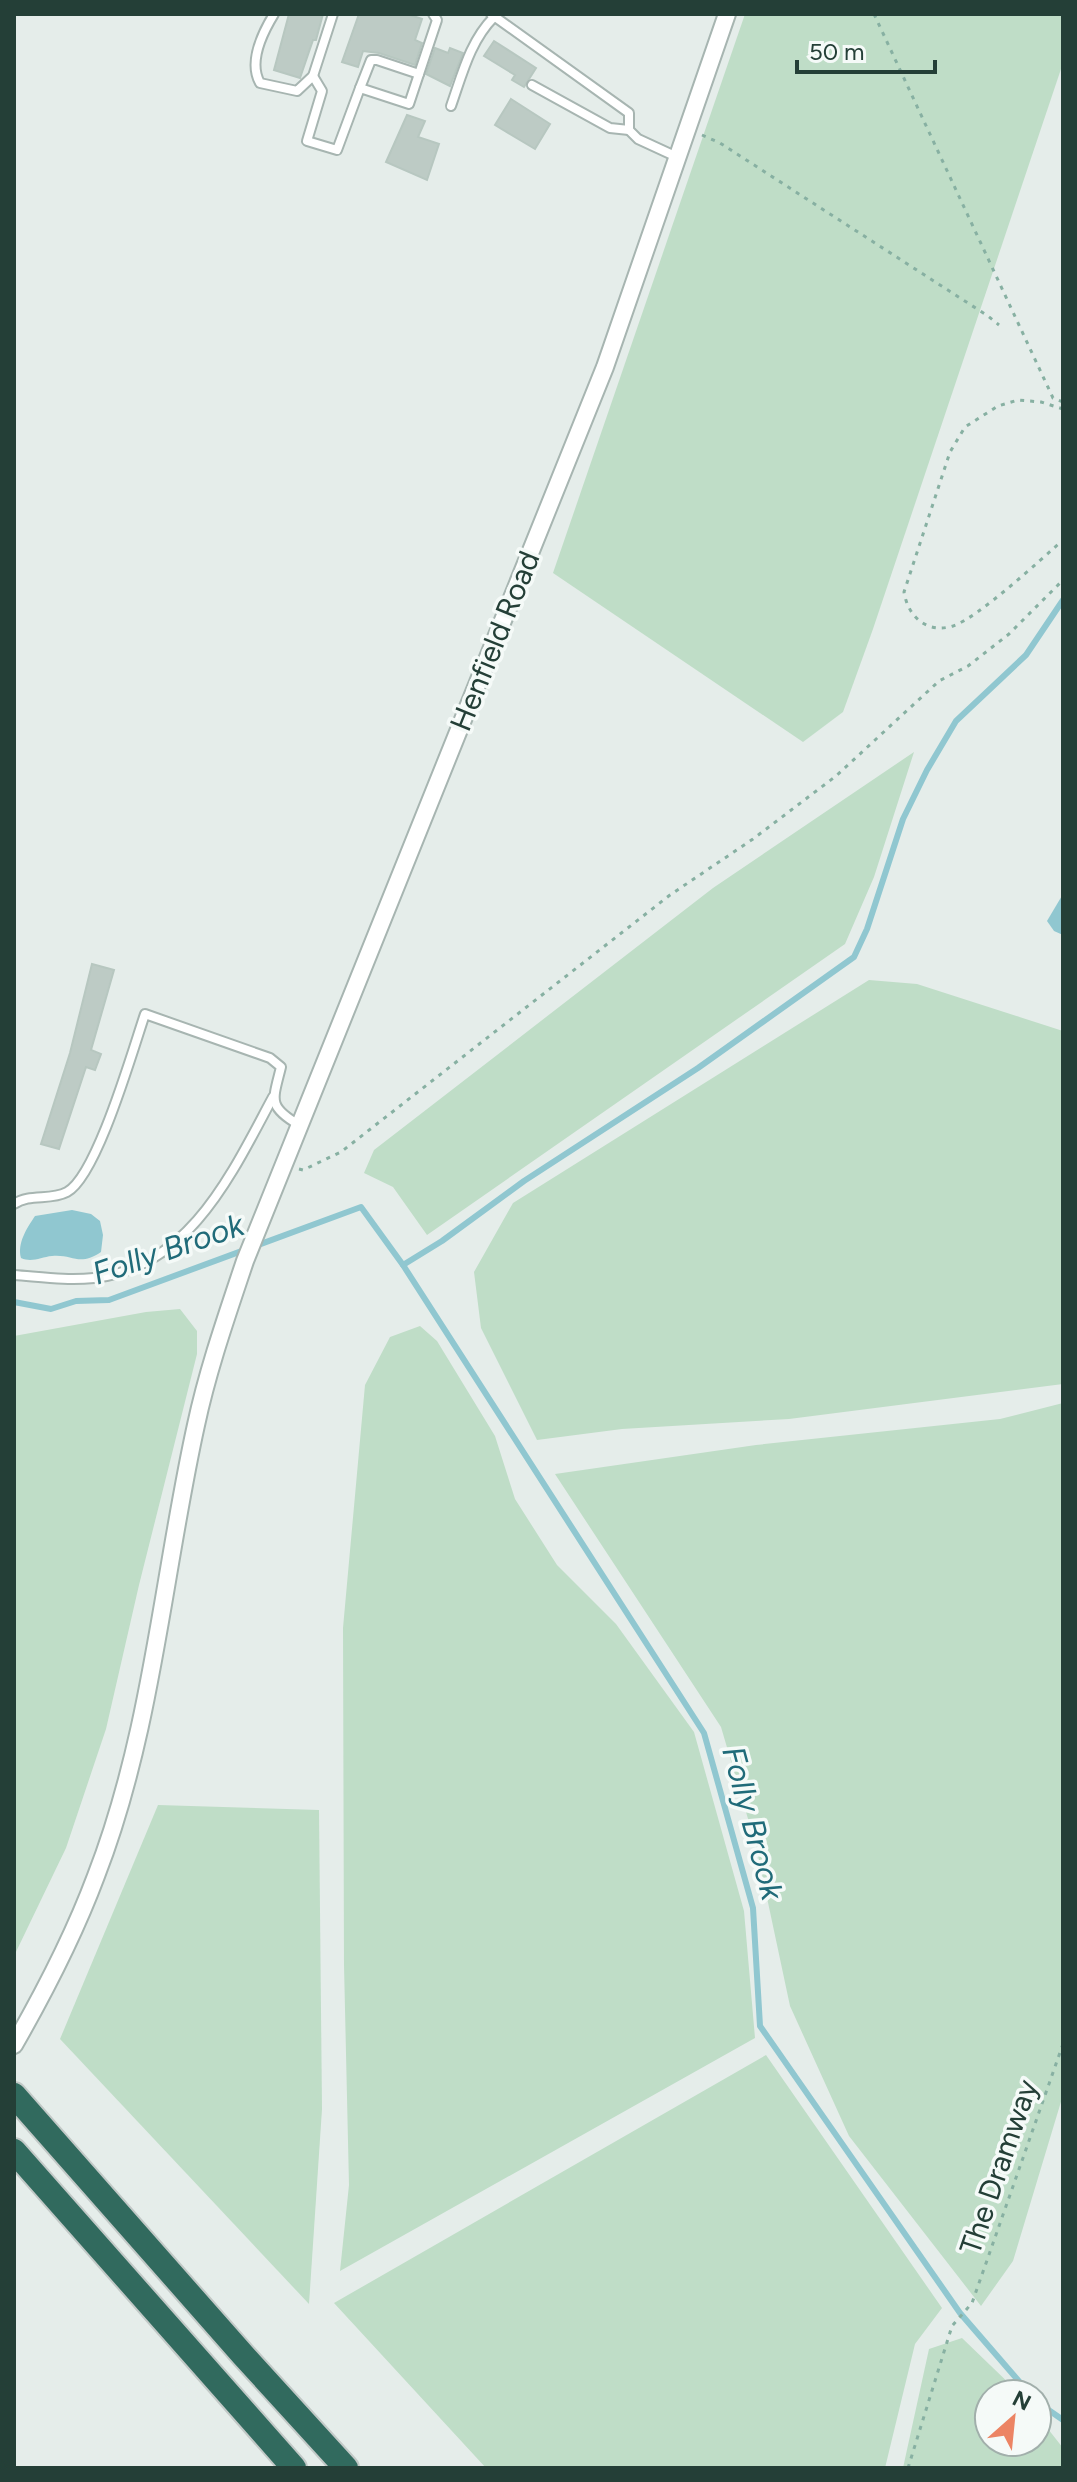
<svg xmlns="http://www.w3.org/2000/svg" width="1077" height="2482" font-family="Figtree,sans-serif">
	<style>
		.green { fill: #bfddc7 }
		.water { fill: #90c7d0 }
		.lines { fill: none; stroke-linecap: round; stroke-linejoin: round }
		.stream { stroke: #90c7d0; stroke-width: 6 }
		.building { fill: #bdcbc5; stroke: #b7c7c0; stroke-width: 2 }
		.lane-casing { stroke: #a7b5b1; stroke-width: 12 }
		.street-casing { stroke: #a7b5b1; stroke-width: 20 }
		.highway-casing { stroke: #c2c9c7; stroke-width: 28 }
		.path { stroke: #87b0a2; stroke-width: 3; stroke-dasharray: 4 6; stroke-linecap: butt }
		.lane { stroke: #fff; stroke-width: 8 }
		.street { stroke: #fff; stroke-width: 16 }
		.highway { stroke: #316a5e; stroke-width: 24 }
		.labels { text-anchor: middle; stroke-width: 7; stroke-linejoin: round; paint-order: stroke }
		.street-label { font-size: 30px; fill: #243f37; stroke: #f5faf8 }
		.water-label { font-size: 32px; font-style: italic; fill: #206b79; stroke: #f5faf8 }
	</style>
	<rect width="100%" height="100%" fill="#e5edea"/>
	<g class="green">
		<polygon points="745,14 1063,14 1063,63 873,629 843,712 803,742 553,573"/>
		<polygon points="914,752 874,877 845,944 427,1235 393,1187 364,1173 374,1150 713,888"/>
		<polygon points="869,980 917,984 1063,1031 1063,1384 789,1419 622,1429 537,1440 481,1328 474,1272 513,1203"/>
		<polygon points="180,1309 197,1331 197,1354 139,1585 106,1729 66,1848 14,1956 14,1336 146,1312"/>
		<polygon points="420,1326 437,1341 495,1436 515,1499 557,1565 616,1624 694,1732 744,1911 755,2038 340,2271 349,2185 344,1965 343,1628 365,1385 390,1337"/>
		<polygon points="1063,1403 1063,2095 1013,2261 981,2306 849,2136 790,2006 756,1846 721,1727 555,1474 756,1445 1000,1419"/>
		<polygon points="158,1805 319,1810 322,2109 309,2304 60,2039"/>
		<polygon points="766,2055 942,2308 915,2344 885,2468 486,2468 334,2303"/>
		<polygon points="962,2338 1020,2394 989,2394 989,2442 1037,2442 1037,2415 1063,2448 1063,2468 903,2468 929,2349"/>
	</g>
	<g class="water">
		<polygon points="1063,894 1063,935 1054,931 1047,921"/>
		<path d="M72,1210L91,1214L100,1221L103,1235L101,1252C79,1267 73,1254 52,1256C41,1257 32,1263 21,1258C17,1243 27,1228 35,1216Z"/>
	</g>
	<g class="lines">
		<g class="stream">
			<polyline points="403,1265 704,1733 753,1908 760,2026 960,2313 1030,2394"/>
			<polyline points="14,1302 51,1309 76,1301 109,1300 361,1207 403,1265 442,1241 524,1181 698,1068 854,957 867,929 903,819 927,770 956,721 1026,655 1063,600"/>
			<polyline points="1037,2402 1063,2420"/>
		</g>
	</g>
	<g class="building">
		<polygon points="289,14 323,14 316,40 313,40 300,78 274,70"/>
		<polygon points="359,14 407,14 422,19 415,40 422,43 415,65 379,53 363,51 358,67 342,62"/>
		<polygon points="494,41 536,68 524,87 512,80 515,75 484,56"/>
		<polygon points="435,48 448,53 450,48 463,53 450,86 426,74"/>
		<polygon points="511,99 550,124 535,149 495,125"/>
		<polygon points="407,115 425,121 418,137 439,144 427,180 386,162"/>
		<polygon points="92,964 114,970 91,1050 101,1054 95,1070 86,1067 59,1149 41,1144 70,1053"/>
	</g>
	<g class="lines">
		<defs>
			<g id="lane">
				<path d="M274,14C263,32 248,62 260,83L297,91L313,76L333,14"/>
				<polyline points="491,14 629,113 629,130 638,139 677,157"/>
				<polyline points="313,76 322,91 307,141 337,150 360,88 409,104 437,20 433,14"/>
				<polyline points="532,85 610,128 629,130"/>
				<polyline points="360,88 371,60 377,60 419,74"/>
				<path d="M451,106C462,75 470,41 494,17"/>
				<path d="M14,1204C30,1193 50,1201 67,1192C97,1176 133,1049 145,1014L270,1058L281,1067C273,1100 267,1106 299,1125"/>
				<path d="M14,1275C41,1277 67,1281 94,1278C190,1268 233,1171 273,1097"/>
			</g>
			<path id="street" d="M14,2045C45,1991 74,1935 96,1876C152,1732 163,1574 196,1425C208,1369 227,1315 245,1261L605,367L727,14"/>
			<g id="highway">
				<polyline points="14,2095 243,2355 346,2468"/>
				<polyline points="14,2151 294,2468"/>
			</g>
		</defs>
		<use href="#lane" class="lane-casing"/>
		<use href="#street" class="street-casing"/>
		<use href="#highway" class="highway-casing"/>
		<g class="path">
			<polyline points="874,14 1053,398 1063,402"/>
			<polyline points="702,135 720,143 988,316 999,325"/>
			<path d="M1063,409L1041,402L1018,400L998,406L965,427L950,452L904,592C908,617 927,634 953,626C979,617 1039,561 1063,540"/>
			<polyline points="299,1169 303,1170 341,1152 670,895 753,839 836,776 939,681 968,666 1009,634 1063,580"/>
			<polyline points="908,2468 952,2326 972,2303 1063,2044"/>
		</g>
		<use href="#lane" class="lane"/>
		<use href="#street" class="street"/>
		<use href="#highway" class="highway"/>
	</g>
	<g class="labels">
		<g class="street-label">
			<text transform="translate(495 641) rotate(-68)" y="10">Henfield Road</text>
			<text transform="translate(999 2167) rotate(-71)" y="10">The Dramway</text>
		</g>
		<g class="water-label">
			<text transform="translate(168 1249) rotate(-19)" y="11">Folly Brook</text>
			<text transform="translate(753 1823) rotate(75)" y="11">Folly Brook</text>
		</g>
	</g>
	<rect width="1077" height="2482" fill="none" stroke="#243f37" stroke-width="32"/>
	<g transform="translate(1013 2418) rotate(27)"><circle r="38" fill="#f5faf8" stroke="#a1afab" stroke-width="2"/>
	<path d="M0-6L14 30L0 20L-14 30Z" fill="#ec8464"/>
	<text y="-12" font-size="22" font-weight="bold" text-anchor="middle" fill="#243f37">N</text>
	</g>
	<path d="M797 60v12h138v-12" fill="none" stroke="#243f37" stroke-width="4"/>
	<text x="809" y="60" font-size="24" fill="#243f37" stroke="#f5faf8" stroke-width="6" paint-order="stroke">50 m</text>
</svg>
